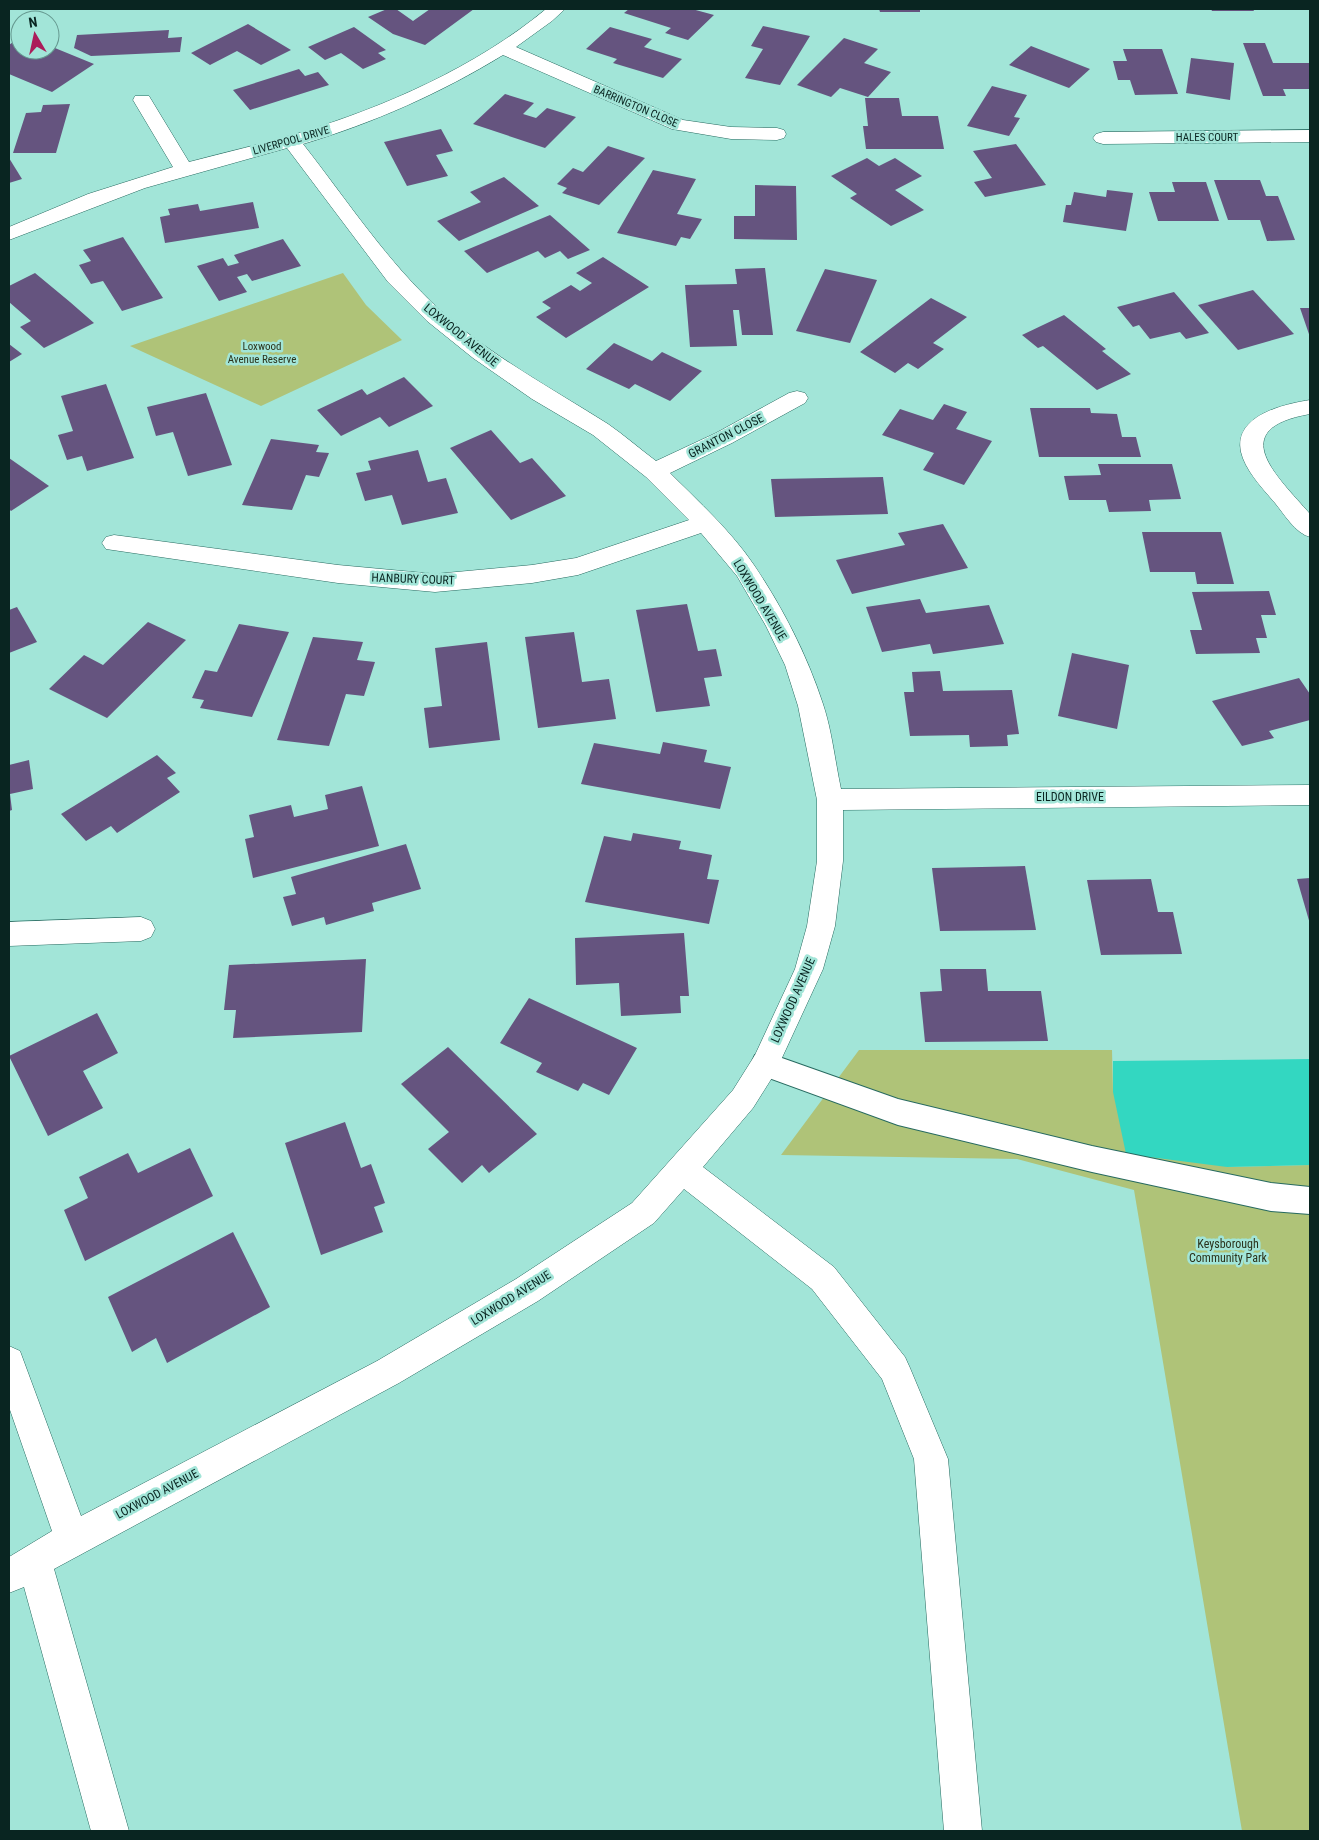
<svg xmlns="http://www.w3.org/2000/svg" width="1319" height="1840" font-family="'Roboto Condensed',sans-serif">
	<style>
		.green { fill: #afc378 }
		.water { fill: #33d7c1 }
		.building { fill: #65547f }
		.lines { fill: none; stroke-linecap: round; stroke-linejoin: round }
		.lane-casing { stroke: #276a60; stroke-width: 2 }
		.street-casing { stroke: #276a60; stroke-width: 1 }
		.lane { fill: #fff; fill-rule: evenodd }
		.street { fill: #fff; fill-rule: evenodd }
		.labels { text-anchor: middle; stroke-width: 5; stroke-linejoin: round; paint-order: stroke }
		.far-street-label { font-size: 11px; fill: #092521; stroke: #a2e5d8 }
		.far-park-label { font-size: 11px; fill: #2b321b; stroke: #a2e5d8 }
		.street-label { font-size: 12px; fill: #092521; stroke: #a2e5d8 }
		.park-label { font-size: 12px; fill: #2b321b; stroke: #a2e5d8 }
	</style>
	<rect width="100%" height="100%" fill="#a2e5d8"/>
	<g class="green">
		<polygon points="343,273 366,305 402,340 261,406 130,346"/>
		<polygon points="859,1050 1112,1050 1113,1092 1227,1167 1310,1165 1310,1831 1242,1831 1134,1190 1017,1159 781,1155"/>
	</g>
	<polygon class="water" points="1310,1059 1310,1165 1227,1167 1126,1154 1113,1092 1113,1061"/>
	<g class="building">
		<polygon points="387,9 396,9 413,21 430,9 474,9 425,45 393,34 368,17"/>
		<polygon points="629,9 692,9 714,15 688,40 665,33 671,28 624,13"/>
		<polygon points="879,9 920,9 920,12 880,12"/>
		<polygon points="1211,9 1253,9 1254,11 1212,11"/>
		<polygon points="248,24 291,50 261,65 237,51 210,65 191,53"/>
		<polygon points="763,26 810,36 780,85 745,78 763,49 751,46"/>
		<polygon points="354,27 386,50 378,53 386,59 363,69 341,53 325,60 308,47"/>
		<polygon points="610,27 652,39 644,47 682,59 663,78 613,63 617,59 586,49"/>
		<polygon points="169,30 168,38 182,37 180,52 91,56 74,48 77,35"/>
		<polygon points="20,37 20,50 50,50 50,46 94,64 52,92 9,74 9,45"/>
		<polygon points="844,38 878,49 864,63 891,72 868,97 840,88 831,97 797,85"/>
		<polygon points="1243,43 1265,43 1273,63 1309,63 1310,89 1283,89 1286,96 1263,96"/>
		<polygon points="1031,46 1090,69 1069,88 1009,65"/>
		<polygon points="1123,49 1162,49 1178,94 1135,95 1130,80 1118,80 1113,61 1127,61"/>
		<polygon points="1191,58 1234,63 1230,100 1186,93"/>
		<polygon points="299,69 305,76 318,72 329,85 250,110 233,90"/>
		<polygon points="992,86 1027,95 1014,117 1020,118 1009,136 967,126"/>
		<polygon points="505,94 534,103 523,114 536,118 547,108 576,117 545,148 473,124"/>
		<polygon points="865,98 899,98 902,116 938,116 944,149 866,149 863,126 868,126"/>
		<polygon points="70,104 56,153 13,153 26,113 41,112 43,105"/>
		<polygon points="441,129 453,151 436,155 448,176 407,186 384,142"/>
		<polygon points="1016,144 1046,185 985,197 974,182 992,178 973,151"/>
		<polygon points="608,146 645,158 599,205 562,193 567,188 557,184 573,168 583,172"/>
		<polygon points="9,158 22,179 9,183"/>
		<polygon points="867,158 879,166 895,158 922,176 895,190 924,210 891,226 850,198 857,194 831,176"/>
		<polygon points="653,170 696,179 677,214 702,219 690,239 681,237 676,246 617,233"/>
		<polygon points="504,177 539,206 459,241 437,221 481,202 470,192"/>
		<polygon points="1214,180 1260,180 1266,196 1278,196 1295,240 1267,241 1260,220 1228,220"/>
		<polygon points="1172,182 1206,182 1219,221 1158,221 1149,192 1175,192"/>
		<polygon points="755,185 796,186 797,240 734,239 734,216 755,216"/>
		<polygon points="1107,190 1133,193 1126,231 1063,222 1066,205 1071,205 1074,192 1106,197"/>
		<polygon points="253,202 259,228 165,243 160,217 170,215 168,209 198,204 200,211"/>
		<polygon points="550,215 590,250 568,259 560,251 545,258 538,251 487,273 464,251"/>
		<polygon points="123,237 163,298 122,311 103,281 91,284 79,265 91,261 83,250"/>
		<polygon points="283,239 301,266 252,281 247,274 237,277 247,292 219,301 197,266 223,258 228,266 239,263 234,255"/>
		<polygon points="603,257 649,287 566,338 536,317 551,308 542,302 571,285 580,291 592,283 576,273"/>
		<polygon points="765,268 773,335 742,335 739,310 733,310 737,346 690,347 685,285 737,284 735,269"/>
		<polygon points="825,269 877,280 850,343 796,331"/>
		<polygon points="35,273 70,302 94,323 44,348 20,327 31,321 9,302 9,286"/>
		<polygon points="1253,290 1294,334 1238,350 1198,305"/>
		<polygon points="1174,292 1209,333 1186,339 1180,332 1150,339 1139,325 1133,327 1117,307"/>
		<polygon points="931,298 967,317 933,343 944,349 918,369 908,363 895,373 860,352"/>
		<polygon points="1300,308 1310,308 1310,337"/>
		<polygon points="1064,315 1106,349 1102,351 1131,374 1097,390 1043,346 1038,348 1022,335"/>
		<polygon points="614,343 652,361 662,352 702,371 670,401 635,384 629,389 586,369"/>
		<polygon points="9,344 22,354 9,362"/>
		<polygon points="404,377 433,406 389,427 380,417 341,436 317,410 362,389 367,395"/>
		<polygon points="106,384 134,458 87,471 82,456 67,460 58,435 73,431 61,396"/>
		<polygon points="206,393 232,465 188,476 173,432 156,436 147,407"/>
		<polygon points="944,404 967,412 956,429 992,441 964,485 923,470 934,453 882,435 900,409 933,420"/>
		<polygon points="1030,408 1090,408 1091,413 1117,414 1122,437 1136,437 1141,457 1039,457"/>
		<polygon points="491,430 520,463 532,458 566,496 511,520 450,448"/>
		<polygon points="271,439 319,445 316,452 329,453 319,477 306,475 292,510 242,505"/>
		<polygon points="418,450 428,482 446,478 458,513 402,525 392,495 365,501 356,473 371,470 368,461"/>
		<polygon points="9,458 49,486 11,511 9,509"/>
		<polygon points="1098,464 1172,464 1181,499 1149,500 1151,511 1109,512 1106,500 1069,500 1064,476 1101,475"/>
		<polygon points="883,477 888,514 775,517 771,479"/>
		<polygon points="943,524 968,568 852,594 836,560 905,545 898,533"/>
		<polygon points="1142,532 1221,532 1234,584 1197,584 1195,572 1150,572"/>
		<polygon points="1269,591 1276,615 1261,615 1267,638 1256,638 1260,653 1196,654 1190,630 1202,630 1192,592"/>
		<polygon points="920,599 926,613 989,605 1004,644 933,654 930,644 882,652 866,607"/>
		<polygon points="687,604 698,651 716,649 722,676 704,678 710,706 656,712 636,610"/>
		<polygon points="17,607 37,642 9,653 9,610"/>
		<polygon points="148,622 186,640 107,718 49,689 84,655 103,665"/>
		<polygon points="239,624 289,632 252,717 200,708 204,700 192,698 205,670 217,672"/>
		<polygon points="574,632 582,682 609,679 616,719 538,728 525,637"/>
		<polygon points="313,637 363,642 357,660 375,662 364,696 346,694 329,746 277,740"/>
		<polygon points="487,642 500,740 429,748 424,708 442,706 435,648"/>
		<polygon points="1072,653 1129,665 1117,729 1058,716"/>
		<polygon points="940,671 943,691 1012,690 1019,734 1007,735 1008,746 970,747 969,735 910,736 904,692 914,692 912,672"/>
		<polygon points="1299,678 1310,694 1310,720 1269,731 1274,738 1242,746 1212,701"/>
		<polygon points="663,742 707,750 704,762 731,767 720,809 581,784 594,743 660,754"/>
		<polygon points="157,755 176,773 167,778 180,792 117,833 111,826 86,841 61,814"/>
		<polygon points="29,760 33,789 10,794 12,810 9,811 9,765"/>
		<polygon points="362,786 379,846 253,878 245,839 254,837 249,815 291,805 294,817 328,809 325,795"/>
		<polygon points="633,833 681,841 679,849 712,855 707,879 719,880 709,924 585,902 604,836 631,841"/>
		<polygon points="406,844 421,889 372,903 374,911 326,925 324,917 292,926 283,897 296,894 291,877"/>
		<polygon points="1025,866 1036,930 940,931 932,868"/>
		<polygon points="1310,878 1310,924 1297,879"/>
		<polygon points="1151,879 1158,912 1173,912 1182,954 1101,955 1087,880"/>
		<polygon points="684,933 689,996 680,996 681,1013 621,1016 619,983 576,985 575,938"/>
		<polygon points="366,959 362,1032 233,1038 236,1010 224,1010 229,965"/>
		<polygon points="940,969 986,969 988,991 1041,991 1048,1041 925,1042 920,992 942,991"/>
		<polygon points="529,998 637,1048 609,1095 583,1083 578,1091 536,1072 542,1063 500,1043"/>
		<polygon points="97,1013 118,1053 83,1071 103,1108 48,1136 9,1056"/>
		<polygon points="448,1047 537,1134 489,1173 482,1165 462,1183 428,1149 449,1132 401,1084"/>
		<polygon points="345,1122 361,1168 371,1164 385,1203 374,1207 383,1232 321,1255 285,1143"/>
		<polygon points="190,1148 213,1196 85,1261 64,1210 88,1198 79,1177 128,1153 138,1173"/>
		<polygon points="233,1232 270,1307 167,1363 156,1338 132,1352 108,1297"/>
	</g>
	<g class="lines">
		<defs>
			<polygon id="lane" points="765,1052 898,1099 1092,1146 1271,1183 1310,1187 1310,1214 1271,1211 1092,1172 898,1125 755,1073 751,1064 755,1055"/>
			<g id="street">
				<path d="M546,9H565L552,21L516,47L683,120L731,127L777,128L784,130L786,134L784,138L777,140L731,139L672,129L503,55C441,93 373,123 303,144C347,200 387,262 441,311C491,356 551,388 608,424C624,435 640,449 656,461L716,433L789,393L797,391L805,393L808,398L805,403L732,443L670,473C699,502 731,531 754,565C783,608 807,655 823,704C832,731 835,761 841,789L1310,785V805L843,810V861L835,926L823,969L775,1073L753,1108L703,1167L834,1267L905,1357L910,1368L948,1459L982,1831H944L914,1459L882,1379L812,1289L684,1189L654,1223L538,1301L399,1383L54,1569L129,1831H91L24,1587L9,1593V1557L52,1531L9,1407V1346L20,1351L81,1516L377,1361L516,1279L632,1203L733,1090L755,1055L795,969L807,926L817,861V800L798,706L785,665L766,626L737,576L701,533L578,575L532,583L435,592L338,583L106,549L102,543L106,537L114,535L338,565L435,574L532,565L576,558L689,520L646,477L593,435L532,399L473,358L427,321L388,282L287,148L145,188L9,240V227L88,194L173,167L133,100L135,96H149L189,162C226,152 263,144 299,133C385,107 476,67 546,9Z"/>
				<polygon points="1310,130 1310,142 1103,144 1096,142 1093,138 1096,134 1103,132"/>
				<path d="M1310,400V414C1224,429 1277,476 1310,514V537C1295,533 1285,515 1275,503C1263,489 1245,470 1241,452C1233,415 1285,404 1310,400Z"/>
				<polygon points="141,917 151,921 155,929 151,937 141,941 9,946 9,922"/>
			</g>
		</defs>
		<use href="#lane" class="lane-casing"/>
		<use href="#street" class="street-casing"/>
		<use href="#lane" class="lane"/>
		<use href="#street" class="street"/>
	</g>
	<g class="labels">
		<g class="far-street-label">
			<text transform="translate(636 106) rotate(23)" y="4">BARRINGTON CLOSE</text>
			<text x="1207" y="141">HALES COURT</text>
			<text transform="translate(291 140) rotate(-16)" y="4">LIVERPOOL DRIVE</text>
		</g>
		<g class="far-park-label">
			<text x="262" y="350">Loxwood<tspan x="262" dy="13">Avenue Reserve</tspan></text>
		</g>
		<g class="street-label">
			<text transform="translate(461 335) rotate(39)" y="4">LOXWOOD AVENUE</text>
			<text transform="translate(726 436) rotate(-27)" y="4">GRANTON CLOSE</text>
			<text transform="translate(413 579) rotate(2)" y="4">HANBURY COURT</text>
			<text transform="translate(760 600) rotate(59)" y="4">LOXWOOD AVENUE</text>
			<text x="1070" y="801">EILDON DRIVE</text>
			<text transform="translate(793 1000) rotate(-66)" y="4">LOXWOOD AVENUE</text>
			<text transform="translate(511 1298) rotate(-32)" y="4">LOXWOOD AVENUE</text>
			<text transform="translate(157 1494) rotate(-28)" y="4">LOXWOOD AVENUE</text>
		</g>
		<g class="park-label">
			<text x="1228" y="1248">Keysborough<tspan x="1228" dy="14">Community Park</tspan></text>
		</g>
	</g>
	<rect width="1319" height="1840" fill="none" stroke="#092521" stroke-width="20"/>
	<g transform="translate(35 35) rotate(351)"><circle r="24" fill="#a2e5d8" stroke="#65988f"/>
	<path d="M0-4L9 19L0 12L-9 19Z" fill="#ab1d5a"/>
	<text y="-8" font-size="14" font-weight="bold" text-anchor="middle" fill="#092521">N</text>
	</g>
</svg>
